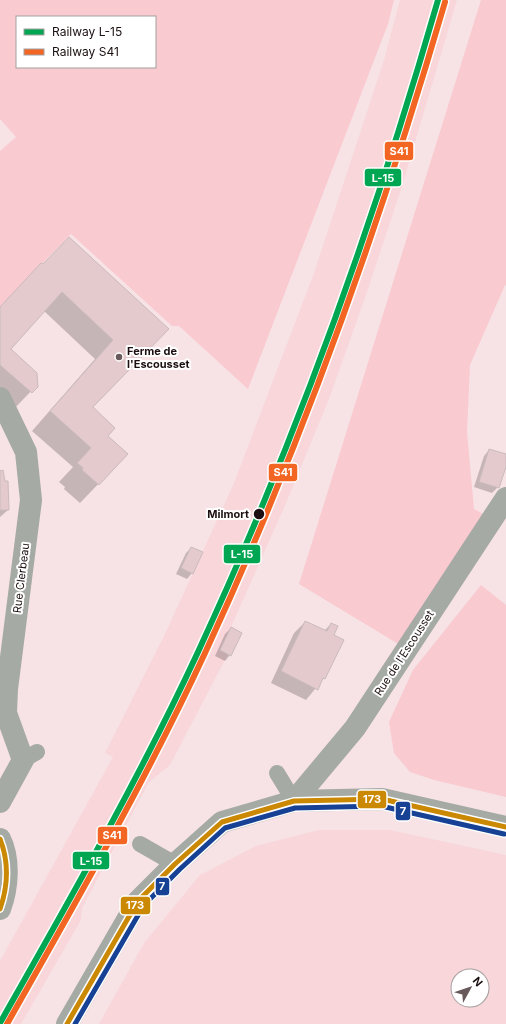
<svg xmlns="http://www.w3.org/2000/svg" width="506" height="1024" font-family="Inter,sans-serif">
	<style>
		.built { fill: #f8d6da; fill-rule: evenodd }
		.green { fill: #f9cad0; fill-rule: evenodd }
		.shadow { fill: #0003 }
		.building { fill: #e4cacd; stroke: #cabbbc }
		.lines { fill: none; stroke-linecap: round; stroke-linejoin: round }
		.service { stroke: #a5aaa5; stroke-width: 16 }
		.minor { stroke: #a5aaa5; stroke-width: 22 }
		.tertiary { stroke: #a5aaa5; stroke-width: 22 }
		.bus-1-casing { stroke: #fff; stroke-width: 8 }
		.bus-2-casing { stroke: #fff; stroke-width: 8 }
		.bus-1 { stroke: #cb8803; stroke-width: 5 }
		.bus-2 { stroke: #164194; stroke-width: 5 }
		.rail-1-casing { stroke: #fff; stroke-width: 9 }
		.rail-2-casing { stroke: #fff; stroke-width: 9 }
		.rail-1 { stroke: #00a651; stroke-width: 6 }
		.rail-2 { stroke: #f26522; stroke-width: 6 }
		.poi-dot { fill: #68595b; stroke: #fff; stroke-width: 1.5 }
		.stop-dot { fill: #1b0f11; stroke: #fff; stroke-width: 1.5 }
		.labels { text-anchor: middle; stroke-width: 4; stroke-linejoin: round; paint-order: stroke }
		.poi-label { font-size: 11px; font-weight: bold; fill: #1b0f11; stroke: #fff; text-anchor: start }
		.stop-label { font-size: 11px; font-weight: bold; fill: #1b0f11; stroke: #fff; text-anchor: end }
		.street-label { font-size: 11px; fill: #1b0f11; stroke: #fff }
		.line-badge { stroke: #fff; stroke-width: 1.5 }
		.badge-label { font-size: 11px; text-anchor: middle; font-weight: bold; fill: #fff }
	</style>
	<rect width="100%" height="100%" fill="#f7e3e5"/>
	<g class="built">
		<polygon points="400,0 457,0 402,186 367,292 329,399 286,503 231,627 242,633 231,656 228,654 170,765 149,782 82,908 81,920 21,1024 0,1024 0,961 113,757 105,753 165,634 234,483 314,273 384,60"/>
		<path d="M319,830H390L506,855V1024H99L144,943L200,875L256,846ZM458,976H482V1000H458Z"/>
	</g>
	<g class="green">
		<path d="M0,0H394L388,24L248,389L179,326H172L71,234L0,307V151L16,137L0,119ZM17,17H155V67H17Z"/>
		<polygon points="481,0 506,0 506,286 505,285 470,365 467,432 474,509 485,515 400,645 299,584"/>
		<polygon points="481,585 506,605 506,797 434,780 410,772 394,753 389,722 413,670"/>
	</g>
	<g class="shadow">
		<polygon points="41,264 167,329 92,407 107,436 127,454 80,503 64,489 65,487 59,482 73,467 32,431 95,359 44,311 10,350 36,386 12,411 0,400 0,307"/>
		<polygon points="489,450 506,455 506,464 498,487 492,493 474,487 484,456"/>
		<polygon points="0,472 8,510 0,517"/>
		<polygon points="191,548 192,573 187,579 176,574 186,553"/>
		<polygon points="305,622 324,631 331,624 332,635 324,678 306,700 271,683 294,633"/>
		<polygon points="231,628 230,655 225,661 215,656 225,634"/>
	</g>
	<g class="building">
		<polygon points="69,237 169,329 93,407 115,428 108,436 128,454 99,485 82,470 83,468 77,463 91,448 50,411 113,340 62,292 11,349 37,373 38,387 32,393 0,365 0,307 41,263 43,264"/>
		<polygon points="489,449 506,454 506,467 499,488 479,482"/>
		<polygon points="3,470 5,481 8,481 9,510 0,510 0,471"/>
		<polygon points="191,547 203,552 193,574 181,568"/>
		<polygon points="305,621 327,631 331,623 338,626 334,635 344,640 325,679 323,678 318,690 281,671"/>
		<polygon points="231,627 242,633 231,656 220,650"/>
	</g>
	<g class="lines">
		<g class="service">
			<polyline points="23,760 37,752"/>
			<polyline points="277,773 294,801"/>
			<polyline points="140,844 175,864"/>
		</g>
		<g class="minor">
			<polyline points="0,398 26,452 31,500 7,689 6,713 23,760 0,802"/>
			<polyline points="294,801 355,728 506,498"/>
		</g>
		<g class="tertiary">
			<path d="M0,839C10,859 8,888 0,909"/>
			<polyline points="67,1024 138,901 175,864 222,822 294,801 382,799 506,827"/>
		</g>
		<defs>
			<g id="bus-1">
				<path d="M0,839C9,862 8,886 0,909"/>
				<polyline points="67,1024 138,901 175,864 222,822 294,801 382,799 506,827"/>
			</g>
			<polyline id="bus-2" points="75,1024 144,905 180,869 225,828 295,808 381,806 504,834"/>
		</defs>
		<use href="#bus-1" class="bus-1-casing"/>
		<use href="#bus-2" class="bus-2-casing"/>
		<use href="#bus-1" class="bus-1"/>
		<use href="#bus-2" class="bus-2"/>
		<defs>
			<path id="rail-1" d="M0,1023C69,901 139,779 198,652C296,441 374,223 438,0"/>
			<path id="rail-2" d="M7,1024C76,902 146,780 205,653C303,442 380,225 445,2"/>
		</defs>
		<use href="#rail-1" class="rail-1-casing"/>
		<use href="#rail-2" class="rail-2-casing"/>
		<use href="#rail-1" class="rail-1"/>
		<use href="#rail-2" class="rail-2"/>
	</g>
	<circle class="poi-dot" cx="119" cy="357" r="4"/>
	<circle class="stop-dot" cx="259" cy="514" r="6"/>
	<g class="labels">
		<g class="poi-label">
			<text x="127" y="355">Ferme de<tspan x="127" dy="13">l'Escousset</tspan></text>
		</g>
		<g class="stop-label">
			<text x="249" y="518">Milmort</text>
		</g>
		<g class="street-label">
			<text transform="translate(21 578) rotate(-83)" y="4">Rue Clerbeau</text>
			<text transform="translate(404 653) rotate(-57)" y="4">Rue de l'Escousset</text>
		</g>
	</g>
	<g class="line-badge">
		<rect x="384" y="141" width="30" height="20" rx="4" fill="#f26522"/>
		<rect x="364" y="168" width="38" height="19" rx="4" fill="#00a651"/>
		<rect x="268" y="463" width="30" height="19" rx="4" fill="#f26522"/>
		<rect x="223" y="544" width="38" height="20" rx="4" fill="#00a651"/>
		<rect x="357" y="790" width="30" height="19" rx="4" fill="#cb8803"/>
		<rect x="395" y="801" width="16" height="20" rx="4" fill="#164194"/>
		<rect x="97" y="826" width="31" height="19" rx="4" fill="#f26522"/>
		<rect x="72" y="851" width="38" height="19" rx="4" fill="#00a651"/>
		<rect x="155" y="877" width="15" height="19" rx="4" fill="#164194"/>
		<rect x="120" y="896" width="31" height="19" rx="4" fill="#cb8803"/>
	</g>
	<g class="badge-label">
		<text x="399" y="155">S41</text>
		<text x="383" y="182">L-15</text>
		<text x="283" y="476">S41</text>
		<text x="242" y="558">L-15</text>
		<text x="372" y="803">173</text>
		<text x="403" y="815">7</text>
		<text x="112" y="839">S41</text>
		<text x="91" y="865">L-15</text>
		<text x="162" y="890">7</text>
		<text x="135" y="909">173</text>
	</g>
	<rect x="16" y="16" width="140" height="52" fill="#ffffff" stroke="#a49fa0"/>
	<rect x="24" y="29" width="20" height="6" fill="#00a651" stroke="#a49fa0"/>
	<text x="52" y="36" font-size="12" fill="#1b0f11">Railway L-15</text>
	<rect x="24" y="49" width="20" height="6" fill="#f26522" stroke="#a49fa0"/>
	<text x="52" y="56" font-size="12" fill="#1b0f11">Railway S41</text>
	<g transform="translate(470 988) rotate(50)"><circle r="19" fill="#ffffff" stroke="#a49fa0"/>
	<path d="M0-3L7 15L0 10L-7 15Z" fill="#68595b"/>
	<text y="-6" font-size="11" font-weight="bold" text-anchor="middle" fill="#1b0f11">N</text>
	</g>
</svg>
